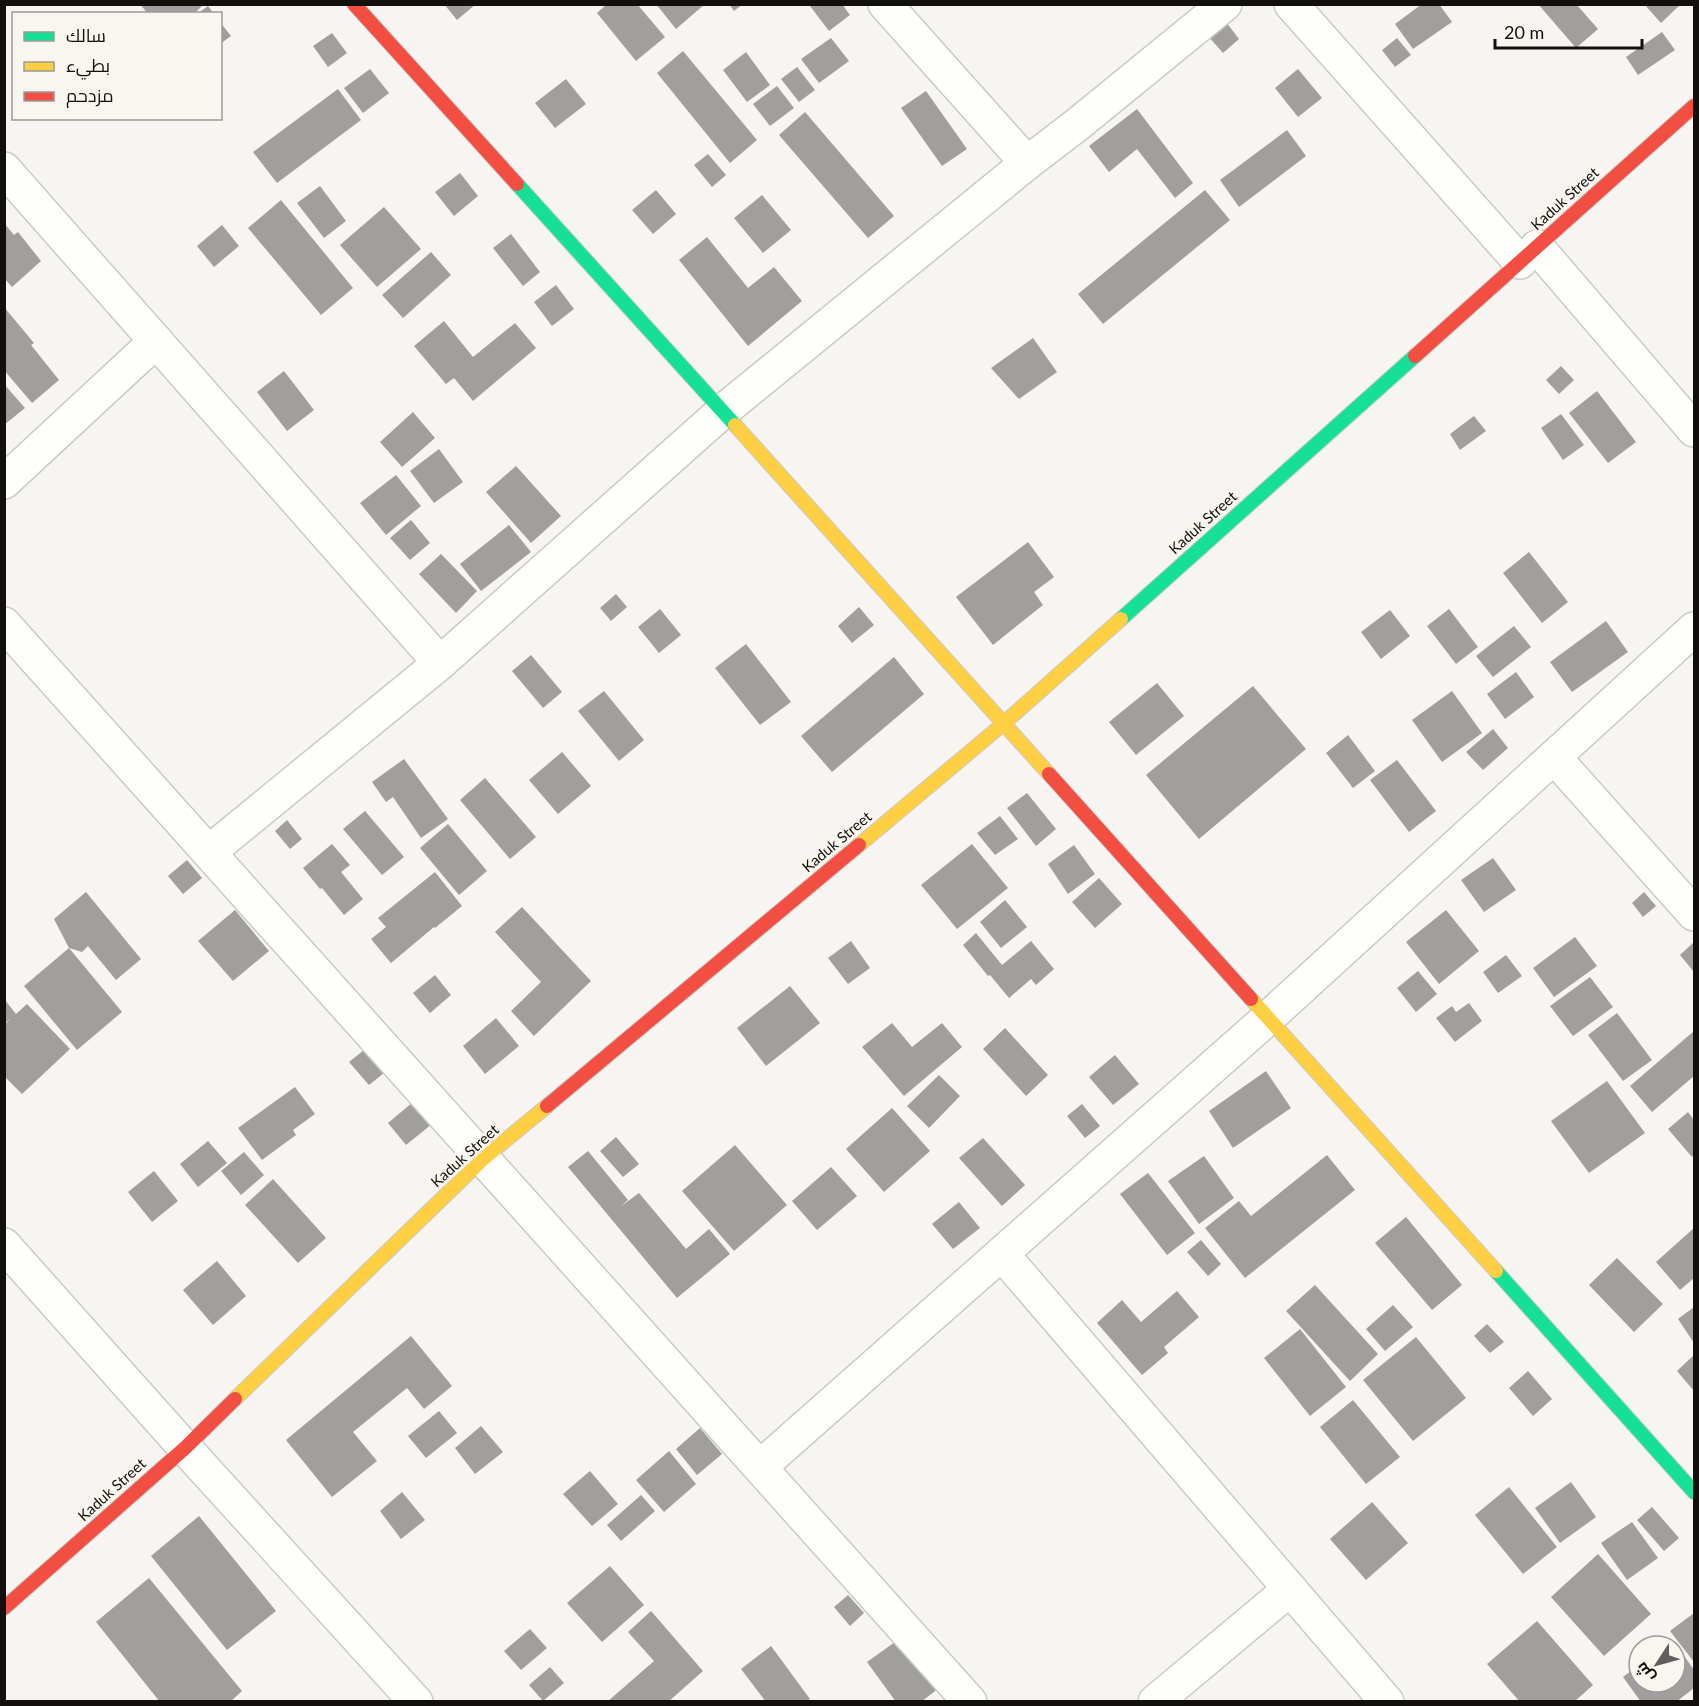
<svg xmlns="http://www.w3.org/2000/svg" width="1699" height="1706" font-family="Lato,Cairo,sans-serif">
	<style>
		.building { fill: #a19f9d }
		.lines { fill: none; stroke-linecap: round; stroke-linejoin: round }
		.street-casing { stroke: #cccac8; stroke-width: 36 }
		.fast-casing { stroke: #cccac8; stroke-width: 16 }
		.slow-casing { stroke: #cccac8; stroke-width: 16 }
		.jam-casing { stroke: #cccac8; stroke-width: 16 }
		.street { stroke: #fefefd; stroke-width: 33 }
		.fast { stroke: #16e098; stroke-width: 14 }
		.slow { stroke: #ffcf43; stroke-width: 14 }
		.jam { stroke: #f24e42; stroke-width: 14 }
		.labels { text-anchor: middle; stroke-width: 6; stroke-linejoin: round; paint-order: stroke }
		.street-label { font-size: 15px; fill: #11100e; stroke: #f9f6f0 }
	</style>
	<rect width="100%" height="100%" fill="#f7f5f2"/>
	<g class="building">
		<polygon points="140,4 204,4 194,14 148,14"/>
		<polygon points="444,4 476,4 457,20"/>
		<polygon points="607,4 637,4 665,37 636,61 597,13"/>
		<polygon points="656,4 705,4 676,29"/>
		<polygon points="729,4 743,4 734,11"/>
		<polygon points="812,4 842,4 850,15 829,31 810,6"/>
		<polygon points="1422,4 1439,4 1452,22 1413,49 1395,24"/>
		<polygon points="1538,4 1576,4 1598,29 1576,48"/>
		<polygon points="1644,4 1681,4 1661,23"/>
		<polygon points="208,6 214,14 197,14"/>
		<polygon points="220,22 231,36 220,44"/>
		<polygon points="1226,22 1239,39 1223,53 1208,36"/>
		<polygon points="1662,32 1675,50 1638,75 1626,57"/>
		<polygon points="332,33 347,53 328,67 313,46"/>
		<polygon points="831,38 849,61 819,83 801,59"/>
		<polygon points="1397,38 1411,55 1395,67 1382,50"/>
		<polygon points="683,51 757,140 730,163 657,73"/>
		<polygon points="746,52 770,85 747,102 723,70"/>
		<polygon points="797,67 815,90 799,102 781,79"/>
		<polygon points="370,69 389,93 363,113 344,88"/>
		<polygon points="1298,69 1322,98 1298,117 1275,88"/>
		<polygon points="566,79 586,104 555,128 535,103"/>
		<polygon points="777,86 794,108 770,126 753,104"/>
		<polygon points="338,89 361,120 277,183 253,152"/>
		<polygon points="926,91 967,149 942,166 901,108"/>
		<polygon points="1137,109 1193,183 1175,198 1137,149 1109,172 1089,146"/>
		<polygon points="805,112 894,216 868,238 779,135"/>
		<polygon points="1287,130 1306,156 1239,207 1220,180"/>
		<polygon points="708,154 726,175 712,187 694,165"/>
		<polygon points="460,173 478,196 454,216 435,192"/>
		<polygon points="320,186 346,221 324,238 297,203"/>
		<polygon points="656,190 676,214 653,234 632,210"/>
		<polygon points="1205,190 1230,220 1103,324 1078,294"/>
		<polygon points="762,195 791,230 763,253 734,218"/>
		<polygon points="281,200 353,288 321,315 248,228"/>
		<polygon points="384,207 421,249 377,287 340,245"/>
		<polygon points="4,223 14,235 18,232 41,261 12,287 4,278"/>
		<polygon points="222,225 239,246 214,267 197,246"/>
		<polygon points="511,234 540,272 523,286 493,248"/>
		<polygon points="707,237 748,288 774,267 802,301 748,346 679,260"/>
		<polygon points="431,252 451,275 403,318 382,295"/>
		<polygon points="556,285 574,309 552,326 534,302"/>
		<polygon points="4,307 34,343 31,345 59,380 32,403 4,370"/>
		<polygon points="444,321 473,357 515,323 536,348 473,401 454,378 446,384 414,346"/>
		<polygon points="1033,338 1057,372 1019,399 991,368"/>
		<polygon points="1561,366 1574,380 1559,394 1546,380"/>
		<polygon points="284,371 314,410 287,431 257,392"/>
		<polygon points="4,384 25,408 4,425"/>
		<polygon points="1597,391 1636,442 1608,463 1569,413"/>
		<polygon points="413,412 435,438 402,467 380,442"/>
		<polygon points="1561,414 1584,445 1563,460 1541,428"/>
		<polygon points="1474,416 1486,431 1460,450 1450,434"/>
		<polygon points="439,449 463,482 434,503 410,471"/>
		<polygon points="516,466 561,516 531,543 486,492"/>
		<polygon points="396,475 421,506 386,535 360,503"/>
		<polygon points="411,520 430,543 410,560 390,538"/>
		<polygon points="509,525 531,552 481,591 460,564"/>
		<polygon points="1028,542 1054,577 1034,592 1043,605 993,645 956,597"/>
		<polygon points="1529,552 1568,602 1542,623 1503,573"/>
		<polygon points="441,554 477,591 456,613 419,574"/>
		<polygon points="616,594 627,607 611,621 600,608"/>
		<polygon points="859,607 874,625 852,643 838,626"/>
		<polygon points="660,609 681,635 659,653 638,627"/>
		<polygon points="1449,609 1478,647 1456,664 1427,626"/>
		<polygon points="1390,610 1410,636 1381,659 1361,632"/>
		<polygon points="1606,621 1628,652 1572,692 1550,662"/>
		<polygon points="1514,626 1531,647 1493,677 1476,656"/>
		<polygon points="746,644 791,702 760,725 715,668"/>
		<polygon points="531,655 562,692 543,708 512,671"/>
		<polygon points="894,657 924,694 832,772 801,736"/>
		<polygon points="1516,672 1534,697 1505,719 1487,694"/>
		<polygon points="1157,683 1184,716 1136,755 1109,722"/>
		<polygon points="1253,686 1306,749 1199,839 1146,775"/>
		<polygon points="604,691 644,740 619,761 578,711"/>
		<polygon points="1452,691 1482,733 1442,762 1412,720"/>
		<polygon points="1493,729 1508,748 1483,770 1466,752"/>
		<polygon points="1348,735 1375,771 1353,788 1326,753"/>
		<polygon points="562,752 591,786 558,814 529,780"/>
		<polygon points="404,759 448,819 421,838 393,797 386,802 372,782"/>
		<polygon points="1397,760 1436,811 1409,832 1370,780"/>
		<polygon points="485,778 536,837 510,859 460,800"/>
		<polygon points="1027,793 1056,829 1036,846 1007,808"/>
		<polygon points="365,811 404,857 382,875 343,829"/>
		<polygon points="1000,816 1018,839 995,855 977,833"/>
		<polygon points="287,820 302,839 290,849 275,831"/>
		<polygon points="448,824 487,871 459,895 420,848"/>
		<polygon points="332,844 350,865 341,872 363,899 344,915 322,888 320,889 303,868"/>
		<polygon points="972,844 1008,888 957,929 921,885"/>
		<polygon points="1074,845 1095,874 1068,894 1048,864"/>
		<polygon points="1493,858 1516,890 1484,912 1461,880"/>
		<polygon points="187,860 202,878 183,894 168,876"/>
		<polygon points="435,872 462,906 435,928 434,927 391,963 371,939 386,927 378,918"/>
		<polygon points="1099,878 1122,904 1095,928 1072,902"/>
		<polygon points="86,892 141,959 116,980 88,946 82,952 69,948 54,919"/>
		<polygon points="1644,892 1656,906 1643,917 1632,903"/>
		<polygon points="1005,900 1027,927 1001,948 980,922"/>
		<polygon points="522,907 591,981 534,1036 511,1011 541,982 495,932"/>
		<polygon points="235,910 269,951 233,981 198,941"/>
		<polygon points="1446,910 1479,951 1439,984 1406,942"/>
		<polygon points="976,933 1002,965 1031,941 1054,969 1036,985 1031,979 1009,998 990,975 988,976 963,945"/>
		<polygon points="1575,937 1597,966 1554,997 1533,968"/>
		<polygon points="851,941 870,968 848,984 828,958"/>
		<polygon points="1694,942 1694,972 1680,955"/>
		<polygon points="69,948 122,1012 77,1050 24,986"/>
		<polygon points="1506,955 1522,976 1498,993 1483,972"/>
		<polygon points="1418,971 1437,994 1416,1012 1397,988"/>
		<polygon points="435,975 451,995 430,1013 413,993"/>
		<polygon points="1590,977 1613,1007 1573,1036 1550,1006"/>
		<polygon points="790,986 820,1023 766,1066 737,1028"/>
		<polygon points="5,1000 16,1014 27,1004 70,1049 22,1094 4,1076 4,1025 11,1018 5,1023"/>
		<polygon points="1469,1003 1482,1021 1455,1042 1436,1018 1452,1006 1456,1012"/>
		<polygon points="1617,1013 1652,1060 1623,1081 1588,1035"/>
		<polygon points="496,1018 519,1046 485,1074 463,1046"/>
		<polygon points="892,1023 912,1047 942,1023 962,1047 904,1096 862,1047"/>
		<polygon points="1005,1028 1048,1075 1026,1096 983,1049"/>
		<polygon points="1694,1031 1694,1076 1652,1112 1630,1086"/>
		<polygon points="369,1046 389,1069 369,1085 349,1062"/>
		<polygon points="1115,1055 1139,1084 1113,1105 1089,1077"/>
		<polygon points="1266,1071 1291,1108 1233,1148 1209,1111"/>
		<polygon points="939,1075 960,1096 929,1128 907,1106"/>
		<polygon points="1607,1081 1645,1133 1589,1173 1551,1121"/>
		<polygon points="295,1087 315,1114 293,1130 296,1135 262,1160 238,1128"/>
		<polygon points="413,1102 432,1124 406,1145 388,1123"/>
		<polygon points="1082,1104 1100,1126 1085,1138 1067,1116"/>
		<polygon points="892,1108 930,1151 884,1192 846,1149"/>
		<polygon points="1688,1112 1694,1120 1694,1154 1692,1157 1668,1129"/>
		<polygon points="616,1137 639,1164 623,1177 600,1151"/>
		<polygon points="983,1138 1025,1185 1002,1206 959,1158"/>
		<polygon points="208,1141 227,1163 198,1187 180,1164"/>
		<polygon points="735,1145 787,1205 734,1251 682,1191"/>
		<polygon points="588,1151 628,1200 620,1207 639,1193 686,1249 709,1229 730,1254 677,1298 568,1167"/>
		<polygon points="244,1152 264,1175 241,1195 221,1171"/>
		<polygon points="1327,1155 1355,1190 1245,1278 1205,1228 1239,1201 1251,1216"/>
		<polygon points="1204,1156 1234,1198 1199,1224 1168,1181"/>
		<polygon points="831,1167 857,1196 817,1230 792,1201"/>
		<polygon points="154,1171 178,1201 152,1222 128,1192"/>
		<polygon points="1148,1173 1195,1233 1167,1255 1120,1194"/>
		<polygon points="273,1179 326,1238 298,1263 245,1205"/>
		<polygon points="959,1202 980,1228 953,1249 932,1224"/>
		<polygon points="1406,1217 1462,1285 1432,1310 1375,1243"/>
		<polygon points="1694,1228 1694,1278 1680,1290 1656,1262"/>
		<polygon points="1201,1240 1221,1264 1208,1276 1187,1252"/>
		<polygon points="1617,1258 1663,1304 1634,1332 1589,1285"/>
		<polygon points="217,1261 246,1296 213,1325 183,1290"/>
		<polygon points="1315,1285 1378,1354 1350,1381 1286,1311"/>
		<polygon points="1177,1291 1199,1317 1164,1347 1168,1353 1142,1375 1097,1323 1122,1300 1141,1322"/>
		<polygon points="1393,1305 1413,1327 1385,1351 1366,1329"/>
		<polygon points="1694,1307 1694,1343 1678,1319"/>
		<polygon points="1487,1324 1504,1342 1490,1353 1474,1336"/>
		<polygon points="1300,1329 1346,1387 1310,1416 1264,1358"/>
		<polygon points="411,1336 452,1386 424,1409 407,1388 353,1432 377,1461 332,1497 286,1440"/>
		<polygon points="1416,1337 1466,1398 1413,1441 1363,1380"/>
		<polygon points="1694,1355 1694,1391 1677,1371"/>
		<polygon points="1528,1371 1552,1399 1533,1416 1509,1388"/>
		<polygon points="1353,1400 1400,1457 1366,1484 1320,1427"/>
		<polygon points="439,1411 457,1433 426,1458 408,1436"/>
		<polygon points="481,1426 503,1452 475,1474 455,1448"/>
		<polygon points="700,1428 722,1454 697,1475 676,1449"/>
		<polygon points="669,1451 696,1484 664,1512 636,1480"/>
		<polygon points="590,1471 618,1504 592,1526 563,1494"/>
		<polygon points="1571,1482 1596,1517 1560,1543 1535,1508"/>
		<polygon points="1509,1487 1557,1547 1523,1574 1475,1515"/>
		<polygon points="402,1492 425,1520 401,1539 380,1511"/>
		<polygon points="641,1495 655,1511 621,1541 607,1525"/>
		<polygon points="1372,1502 1408,1543 1366,1580 1330,1539"/>
		<polygon points="1652,1507 1679,1538 1664,1551 1637,1520"/>
		<polygon points="199,1516 276,1611 227,1650 151,1556"/>
		<polygon points="1632,1522 1658,1558 1627,1580 1601,1543"/>
		<polygon points="1598,1554 1651,1614 1604,1656 1551,1597"/>
		<polygon points="610,1566 644,1605 602,1642 567,1603"/>
		<polygon points="149,1578 242,1691 230,1702 160,1702 96,1622"/>
		<polygon points="848,1595 864,1613 850,1626 834,1607"/>
		<polygon points="651,1611 703,1671 668,1702 607,1702 654,1661 628,1632"/>
		<polygon points="1694,1613 1694,1662 1670,1631"/>
		<polygon points="1537,1621 1593,1685 1574,1702 1520,1702 1487,1664"/>
		<polygon points="530,1629 547,1648 521,1670 504,1651"/>
		<polygon points="902,1637 939,1688 921,1702 896,1702 867,1662"/>
		<polygon points="1673,1640 1694,1670 1694,1688 1676,1702 1641,1702 1623,1677 1639,1665 1639,1682 1675,1682 1675,1646 1665,1646"/>
		<polygon points="771,1646 810,1699 806,1702 766,1702 741,1669"/>
		<polygon points="550,1667 564,1683 543,1701 529,1685"/>
	</g>
	<g class="lines">
		<defs>
			<g id="street">
				<polyline points="885,4 1027,163"/>
				<polyline points="1291,4 1520,262"/>
				<polyline points="4,169 440,663"/>
				<polyline points="1537,247 1694,430"/>
				<polyline points="4,482 156,341"/>
				<polyline points="4,624 970,1702"/>
				<polyline points="1554,757 1694,914"/>
				<polyline points="209,852 440,663 723,411 1027,163 1078,124 1225,4"/>
				<polyline points="4,1245 185,1448 416,1702"/>
				<polyline points="1002,1254 1387,1702"/>
				<polyline points="760,1467 1268,1018 1694,629"/>
				<polyline points="1155,1702 1290,1589"/>
			</g>
			<g id="fast">
				<polyline points="517,184 735,425"/>
				<polyline points="1121,619 1415,356"/>
				<polyline points="1496,1271 1694,1492"/>
			</g>
			<g id="slow">
				<polyline points="735,425 1049,774"/>
				<polyline points="859,845 1003,724 1121,619"/>
				<polyline points="1251,999 1496,1271"/>
				<polyline points="235,1399 484,1158 547,1106"/>
			</g>
			<g id="jam">
				<polyline points="354,4 517,184"/>
				<polyline points="1415,356 1694,106"/>
				<polyline points="1049,774 1251,999"/>
				<polyline points="547,1106 859,845"/>
				<polyline points="4,1608 185,1448 235,1399"/>
			</g>
		</defs>
		<use href="#street" class="street-casing"/>
		<use href="#fast" class="fast-casing"/>
		<use href="#slow" class="slow-casing"/>
		<use href="#jam" class="jam-casing"/>
		<use href="#street" class="street"/>
		<use href="#fast" class="fast"/>
		<use href="#slow" class="slow"/>
		<use href="#jam" class="jam"/>
	</g>
	<g class="labels">
		<g class="street-label">
			<text transform="translate(1565 199) rotate(-42)" y="5">Kaduk Street</text>
			<text transform="translate(1203 523) rotate(-42)" y="5">Kaduk Street</text>
			<text transform="translate(837 842) rotate(-40)" y="5">Kaduk Street</text>
			<text transform="translate(465 1156) rotate(-42)" y="5">Kaduk Street</text>
			<text transform="translate(112 1490) rotate(-42)" y="5">Kaduk Street</text>
		</g>
	</g>
	<rect width="1699" height="1706" fill="none" stroke="#11100e" stroke-width="12"/>
	<rect x="12" y="12" width="210" height="108" fill="#f9f6f0" stroke="#9c9a96" stroke-width="1.5"/>
	<rect x="24" y="32" width="30" height="9" fill="#16e098" stroke="#9c9a96" stroke-width="1.5"/>
	<text x="66" y="42" font-size="18" fill="#11100e">سالك</text>
	<rect x="24" y="62" width="30" height="9" fill="#ffcf43" stroke="#9c9a96" stroke-width="1.5"/>
	<text x="66" y="72" font-size="18" fill="#11100e">بطيء</text>
	<rect x="24" y="92" width="30" height="9" fill="#f24e42" stroke="#9c9a96" stroke-width="1.5"/>
	<text x="66" y="102" font-size="18" fill="#11100e">مزدحم</text>
	<g transform="translate(1657 1664) rotate(234)"><circle r="28" fill="#f9f6f0" stroke="#9c9a96" stroke-width="1.5"/>
	<path d="M0-4.5L10 22L0 15L-10 22Z" fill="#62605e"/>
	<text y="-9" font-size="16" font-weight="bold" text-anchor="middle" fill="#11100e">ش</text>
	</g>
	<path d="M1495 39v9h147v-9" fill="none" stroke="#11100e" stroke-width="3"/>
	<text x="1504" y="39" font-size="18" fill="#11100e" stroke="#f9f6f0" stroke-width="4.5" paint-order="stroke">20 m</text>
</svg>
